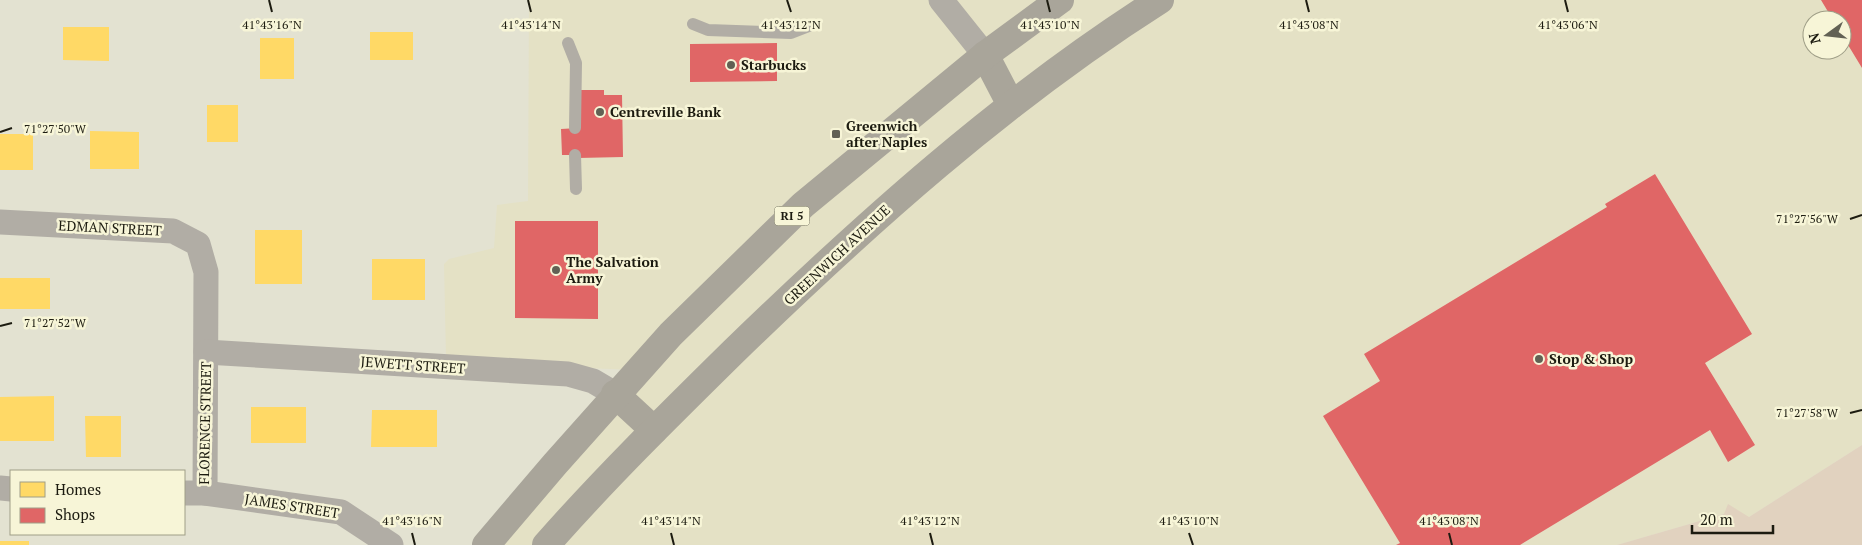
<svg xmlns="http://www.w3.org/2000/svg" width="1862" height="545" font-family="'PT Serif',serif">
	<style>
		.built { fill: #e4e1c5; fill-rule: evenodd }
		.green { fill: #e1d2bf }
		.homes { fill: #ffd966 }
		.shops { fill: #e06666 }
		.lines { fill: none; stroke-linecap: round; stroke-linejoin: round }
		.service { stroke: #b1ada5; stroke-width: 12 }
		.minor { stroke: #b1ada5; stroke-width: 25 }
		.primary { stroke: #a9a59a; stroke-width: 28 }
		.ticks { fill: none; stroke: #1c1b10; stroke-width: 2 }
		.poi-dot { fill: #626154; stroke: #f7f5d7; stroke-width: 2 }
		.labels { text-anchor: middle; stroke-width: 5; stroke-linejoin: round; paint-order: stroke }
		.shield { fill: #f7f5d7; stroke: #5e5c4c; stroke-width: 1 }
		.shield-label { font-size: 12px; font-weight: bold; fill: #1c1b10 }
		.poi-label { font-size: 14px; font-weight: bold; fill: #1c1b10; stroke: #f7f5d7; text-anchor: start }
		.street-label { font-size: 14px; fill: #1c1b10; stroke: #f7f5d7 }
		.ticks-label { font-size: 12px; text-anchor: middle; fill: #1c1b10; stroke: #f7f5d7; stroke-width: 5; stroke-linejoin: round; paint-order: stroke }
	</style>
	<rect width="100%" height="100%" fill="#e3e2d1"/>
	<path class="built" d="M529,0H1862V445L1749,517L1724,514L1617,545H497L639,370L448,363L446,357L444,264L449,259L494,248L497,205L528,201ZM1812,20H1842V50H1812Z"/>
	<polygon class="green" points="1862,445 1862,545 1617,545 1724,514 1728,504 1749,517"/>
	<g class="homes">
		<polygon points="63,27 109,27 109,61 63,60"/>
		<rect x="370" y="32" width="43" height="28"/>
		<rect x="260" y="38" width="34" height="41"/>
		<rect x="207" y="105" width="31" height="37"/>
		<polygon points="90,131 139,132 139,169 90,169"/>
		<rect x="0" y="134" width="33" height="36"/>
		<rect x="255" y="230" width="47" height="54"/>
		<rect x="372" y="259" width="53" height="41"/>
		<rect x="0" y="278" width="50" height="31"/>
		<polygon points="54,396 54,441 0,441 0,397"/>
		<rect x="251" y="407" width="55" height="36"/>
		<polygon points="372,410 437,410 437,447 371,447"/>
		<polygon points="85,416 121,416 121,457 86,457"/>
		<rect x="0" y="541" width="29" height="4"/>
	</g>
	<g class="shops">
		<polygon points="1821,0 1862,0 1862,68 1842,35 1842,20 1833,20"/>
		<polygon points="777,43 777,81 690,82 690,44"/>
		<polygon points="578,90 604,90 604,95 622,95 623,157 578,158 577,155 562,155 561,129 578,128"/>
		<polygon points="1655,174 1752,334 1705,363 1755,445 1728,462 1710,430 1520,545 1396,545 1400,543 1323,416 1380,381 1364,354 1607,207 1605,204"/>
		<polygon points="515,221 598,221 598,319 515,318"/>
	</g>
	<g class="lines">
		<g class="service">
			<polyline points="693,24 708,30 791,33 809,26"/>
			<polyline points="568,43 576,63 575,128"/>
			<polyline points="575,155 576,189"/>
		</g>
		<g class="minor">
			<polyline points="941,0 985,55"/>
			<polyline points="0,222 173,231 198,244 206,272 205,493"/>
			<polyline points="206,352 568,374 593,381 615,394"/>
			<polyline points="0,488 11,489"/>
			<polyline points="184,493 205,493 341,512 391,545"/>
		</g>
		<g class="primary">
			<polyline points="985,55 1011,105"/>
			<polyline points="615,394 654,430"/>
			<polyline points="486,545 555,464 671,334 803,205 985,55 1060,0"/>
			<path d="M546,545C605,478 669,415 733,352C865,224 1004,99 1160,0"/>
		</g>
	</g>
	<path class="ticks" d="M269,0L272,12M528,0L531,12M787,0L791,12M1047,0L1050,12M1306,0L1309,12M1565,0L1568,12M0,132L12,128M1850,219L1862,215M0,326L12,323M1850,413L1862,410M412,533L415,545M671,533L674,545M930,533L933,545M1189,533L1193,545M1449,533L1452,545"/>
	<g class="poi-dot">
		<circle cx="731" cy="65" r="5"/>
		<circle cx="600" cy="112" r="5"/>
		<rect x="831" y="129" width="10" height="10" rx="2.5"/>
		<circle cx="556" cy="270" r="5"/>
		<circle cx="1539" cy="359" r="5"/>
	</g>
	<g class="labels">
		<rect class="shield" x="774.5" y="206.5" width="35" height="19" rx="4"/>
		<g class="shield-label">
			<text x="792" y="220">RI 5</text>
		</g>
		<g class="poi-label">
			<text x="741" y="70">Starbucks</text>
			<text x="610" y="117">Centreville Bank</text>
			<text x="846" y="131">Greenwich<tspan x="846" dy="16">after Naples</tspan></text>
			<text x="566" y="267">The Salvation<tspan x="566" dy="16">Army</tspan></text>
			<text x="1549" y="364">Stop &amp; Shop</text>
		</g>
		<g class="street-label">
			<text transform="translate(110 228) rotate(3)" y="5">EDMAN STREET</text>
			<text transform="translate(837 255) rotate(-43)" y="5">GREENWICH AVENUE</text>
			<text transform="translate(413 365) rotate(4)" y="5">JEWETT STREET</text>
			<text transform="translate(205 423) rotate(-89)" y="5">FLORENCE STREET</text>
			<text transform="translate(292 506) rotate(9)" y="5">JAMES STREET</text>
		</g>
	</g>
	<g class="ticks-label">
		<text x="272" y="29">41°43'16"N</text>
		<text x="531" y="29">41°43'14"N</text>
		<text x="791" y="29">41°43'12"N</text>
		<text x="1050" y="29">41°43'10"N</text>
		<text x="1309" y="29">41°43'08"N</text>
		<text x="1568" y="29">41°43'06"N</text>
		<text x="55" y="133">71°27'50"W</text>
		<text x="1807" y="223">71°27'56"W</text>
		<text x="55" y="327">71°27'52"W</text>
		<text x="1807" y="417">71°27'58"W</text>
		<text x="412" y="525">41°43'16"N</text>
		<text x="671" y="525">41°43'14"N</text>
		<text x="930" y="525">41°43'12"N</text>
		<text x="1189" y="525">41°43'10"N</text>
		<text x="1449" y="525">41°43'08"N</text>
	</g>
	<rect x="10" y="470" width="175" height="65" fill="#f7f5d7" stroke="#9f9e87"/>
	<rect x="20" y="482" width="25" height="15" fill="#ffd966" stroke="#9f9e87"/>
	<text x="55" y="495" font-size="15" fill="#1c1b10">Homes</text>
	<rect x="20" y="508" width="25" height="15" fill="#e06666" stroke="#9f9e87"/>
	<text x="55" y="520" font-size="15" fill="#1c1b10">Shops</text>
	<g transform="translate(1827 35) rotate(255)"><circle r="24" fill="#f7f5d7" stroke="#9f9e87"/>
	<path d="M0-4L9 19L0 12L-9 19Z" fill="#626154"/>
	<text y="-8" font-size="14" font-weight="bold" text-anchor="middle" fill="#1c1b10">N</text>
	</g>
	<path d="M1692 525v8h81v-8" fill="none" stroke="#1c1b10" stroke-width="2.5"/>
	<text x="1700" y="525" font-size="15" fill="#1c1b10" stroke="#f7f5d7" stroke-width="4" paint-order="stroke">20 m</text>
</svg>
